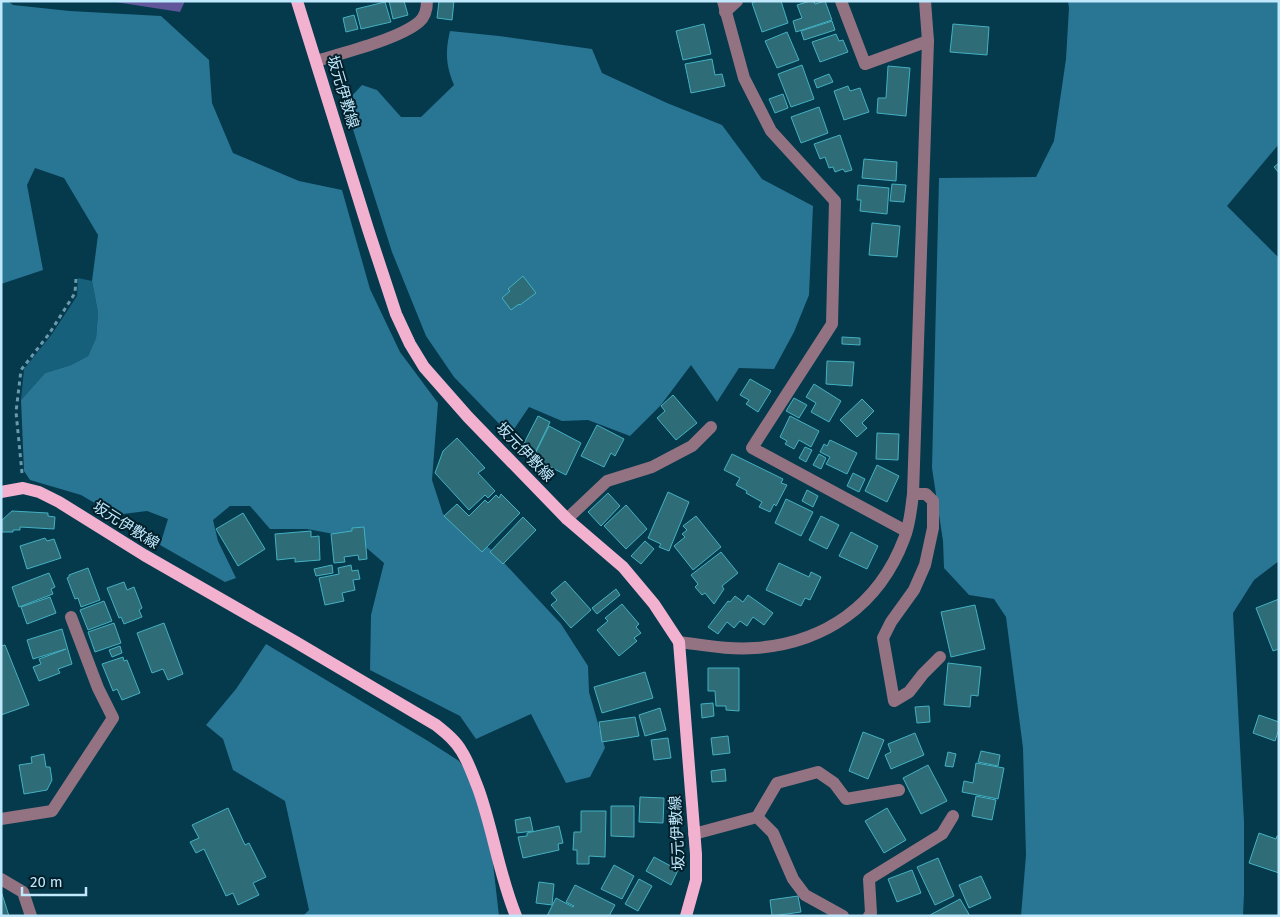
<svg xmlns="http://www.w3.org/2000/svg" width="1280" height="917" font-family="'Fira Sans','Noto Sans JP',sans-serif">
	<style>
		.green { fill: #17607c }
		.forest { fill: #297594 }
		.water { fill: #60549a }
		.building { fill: #2e6d77; stroke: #43b1c2 }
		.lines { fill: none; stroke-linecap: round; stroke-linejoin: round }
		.path { stroke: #6b99ad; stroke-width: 3; stroke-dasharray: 4 4; stroke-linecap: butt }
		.minor { stroke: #937382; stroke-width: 12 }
		.major { stroke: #f3b1d0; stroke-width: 12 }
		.labels { text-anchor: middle; stroke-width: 4; stroke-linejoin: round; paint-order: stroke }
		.street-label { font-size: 15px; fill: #bfe8fc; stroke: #031f2a }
	</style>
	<rect width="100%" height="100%" fill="#05394c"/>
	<polygon class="green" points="78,278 92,281 98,313 96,338 88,356 71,365 45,373 21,400 24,369 52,334 77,296"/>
	<g class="forest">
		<polygon points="1,1 8,1 13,5 70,11 161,16 209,60 212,103 233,153 299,181 342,190 370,289 400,352 438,403 432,480 443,514 493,551 561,624 588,666 589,692 605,748 590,777 566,783 531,714 476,739 460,716 370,670 371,615 384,563 355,538 307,529 270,529 250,506 230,506 213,520 218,541 236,578 225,582 160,545 168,519 147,511 115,515 81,495 30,480 24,471 21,400 45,373 71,365 88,356 96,338 98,313 92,281 98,235 64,178 35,168 27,185 43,270 1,284"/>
		<polygon points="1068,1 1279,1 1279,144 1227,206 1279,258 1279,561 1254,580 1233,613 1244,822 1244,894 1243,916 1021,916 1026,855 1023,748 1006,617 994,599 969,595 944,568 943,541 932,468 939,178 1036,177 1054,141 1066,59 1069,8"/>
		<path d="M450,31L499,36L592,49L602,73L667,103L722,125L762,179L813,206L809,295L794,332L774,369L739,368L717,402L691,365L661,405L630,436L588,420L562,421L529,407L510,435L454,377L426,336L392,252L350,120L349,99L362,85L377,90L401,117H421L454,85C446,66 445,52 450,31Z"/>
		<polygon points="266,644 428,741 459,761 481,791 491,846 499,916 303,916 309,910 285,801 233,770 223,739 206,725 236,689"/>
	</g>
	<polygon class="water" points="109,1 185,1 180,12"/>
	<g class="building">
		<polygon points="389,1 404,1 408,15 393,19"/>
		<polygon points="439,1 454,1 452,20 437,18"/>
		<polygon points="757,1 781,1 788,23 762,32 752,3"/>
		<polygon points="810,1 814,1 815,4 825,1 832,20 796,32 793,21 802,18 797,5"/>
		<polygon points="385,2 391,22 361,29 356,9"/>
		<polygon points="354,15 358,29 346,32 343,18"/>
		<polygon points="832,21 835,30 804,40 801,31"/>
		<polygon points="704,24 711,54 683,60 676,31"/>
		<polygon points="953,24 989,27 987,55 950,52"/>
		<polygon points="787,32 799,60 777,68 765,41"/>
		<polygon points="836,34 839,41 843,40 848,52 820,62 812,42"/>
		<polygon points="712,59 715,75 722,74 725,86 691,93 685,64"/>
		<polygon points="802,65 814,99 791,107 778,74"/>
		<polygon points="888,66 910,68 906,116 877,113 878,98 886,98"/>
		<polygon points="829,74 833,82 817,88 814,80"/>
		<polygon points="848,86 850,91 860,88 869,112 844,120 834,91"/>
		<polygon points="783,94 788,108 775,113 769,99"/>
		<polygon points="819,107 828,133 801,143 791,117"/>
		<polygon points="840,135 852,170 845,172 843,169 835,172 833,167 829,168 825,157 820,159 814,144"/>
		<polygon points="864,159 897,162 896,181 862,178"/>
		<polygon points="1279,163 1279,173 1274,167"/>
		<polygon points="892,184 906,185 904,202 890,201"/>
		<polygon points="858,185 889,188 887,214 860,211 861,200 857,200"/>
		<polygon points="872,223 900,226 897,257 869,255"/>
		<polygon points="523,276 536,293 520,305 519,304 511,310 502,298 510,291 508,289"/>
		<polygon points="842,337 860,338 860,345 842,344"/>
		<polygon points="827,361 854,362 852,386 826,384"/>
		<polygon points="750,379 771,391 758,412 746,404 749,400 740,395"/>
		<polygon points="814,384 841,401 829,422 811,412 816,403 806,397"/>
		<polygon points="673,395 697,423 676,440 657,418 665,411 661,406"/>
		<polygon points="794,398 807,405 799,418 786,411"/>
		<polygon points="862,399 874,411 862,423 867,428 857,437 840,420"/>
		<polygon points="538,416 550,422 535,453 522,447"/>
		<polygon points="790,416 819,431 811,447 799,440 794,449 785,444 787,441 780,437"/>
		<polygon points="597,425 624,439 615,456 611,453 604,467 581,456"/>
		<polygon points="549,426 581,443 566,475 533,458"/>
		<polygon points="877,433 899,434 898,460 876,459"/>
		<polygon points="457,438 485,468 478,473 495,491 488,498 485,495 469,510 435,473 443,451"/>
		<polygon points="830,440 857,453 847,474 826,464 830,457 820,452 824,444 827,446"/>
		<polygon points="805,447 812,450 806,462 799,458"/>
		<polygon points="732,454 783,479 781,483 787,485 776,506 774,504 770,512 759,507 762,502 746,493 747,491 736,485 740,478 724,470"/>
		<polygon points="819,454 826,458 821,469 813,465"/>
		<polygon points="877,465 899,476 887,502 865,491"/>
		<polygon points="853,473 865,479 859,492 847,486"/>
		<polygon points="807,490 818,496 813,507 802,501"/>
		<polygon points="668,492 689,502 669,551 659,547 661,544 648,538"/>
		<polygon points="608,493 620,506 601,526 588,512"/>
		<polygon points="501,494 520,513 482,552 444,516 457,504 469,516 485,500 488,503 496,495 499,498"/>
		<polygon points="786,499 813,512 801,536 775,523"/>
		<polygon points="626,505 647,529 626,549 604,526"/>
		<polygon points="12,511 48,513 48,516 55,517 54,529 20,527 20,530 13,530 13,532 2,532 2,520"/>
		<polygon points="243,513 265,549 238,566 216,529"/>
		<polygon points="696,516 721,547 693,570 674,546 685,537 682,534 687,530 683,526"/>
		<polygon points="821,516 839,525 827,549 809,540"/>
		<polygon points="523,517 536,530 503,564 490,552"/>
		<polygon points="364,527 367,559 359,560 358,555 344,557 345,562 334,563 331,534 352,531 352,528"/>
		<polygon points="311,531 311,537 319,536 320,560 295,562 295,558 277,560 275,534"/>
		<polygon points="851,532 878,546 867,569 839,556"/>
		<polygon points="45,538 47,541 54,539 61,558 27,569 20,546"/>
		<polygon points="645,541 654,549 641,564 631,556"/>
		<polygon points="721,552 738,573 722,586 724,589 714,604 705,593 702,595 695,587 698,584 691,575"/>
		<polygon points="779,563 809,577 811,572 821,577 810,600 805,598 801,606 766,590"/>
		<polygon points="332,565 333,573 316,576 314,569"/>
		<polygon points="351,565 352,571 358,570 360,579 353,580 355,590 342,593 344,601 325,605 319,578 339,574 338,568"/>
		<polygon points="88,568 100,600 81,607 78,598 75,599 67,578 69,577 69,575"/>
		<polygon points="49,573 55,587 51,589 53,594 19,607 12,587"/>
		<polygon points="565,581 591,610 571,628 551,605 557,600 551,593"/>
		<polygon points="124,582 127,590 134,587 142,608 139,610 142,617 124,624 121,617 119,618 107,588"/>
		<polygon points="616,589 620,595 597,614 592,608"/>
		<polygon points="748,595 773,613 764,625 753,617 747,626 740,621 734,628 727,622 718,634 708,627 728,601 730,602 735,596 743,602"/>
		<polygon points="50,597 56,613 27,624 21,607"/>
		<polygon points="1279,599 1279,649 1273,651 1256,608"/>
		<polygon points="104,601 112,621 88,630 80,610"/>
		<polygon points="622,604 639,624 636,627 641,633 634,638 637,641 619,656 597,630 608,621 605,618"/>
		<polygon points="975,605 985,649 951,657 941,612"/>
		<polygon points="114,623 121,643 95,652 88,632"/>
		<polygon points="164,623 183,674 168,680 163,669 152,673 137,633"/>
		<polygon points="62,629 72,664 58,669 60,673 39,681 33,667 41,664 39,659 66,649 33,659 27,640"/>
		<polygon points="5,645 29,705 1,715 1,646"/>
		<polygon points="120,646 122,653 112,657 109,650"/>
		<polygon points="123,657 124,661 127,660 140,693 122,700 117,689 113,691 102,664"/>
		<polygon points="948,663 981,667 978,696 971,695 970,707 944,705"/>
		<polygon points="708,668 739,668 739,711 726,710 726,706 716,706 715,691 708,691"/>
		<polygon points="645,672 653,698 602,713 594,687"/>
		<polygon points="713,703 714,716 702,718 701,704"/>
		<polygon points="929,706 930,722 917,723 915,707"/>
		<polygon points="660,708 666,730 645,736 639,715"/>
		<polygon points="1259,715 1279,722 1279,729 1275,741 1253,733"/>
		<polygon points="635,717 639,736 602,742 599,722"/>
		<polygon points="863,732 884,740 868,779 849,771"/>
		<polygon points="915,733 924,755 891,769 885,755 891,752 888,744"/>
		<polygon points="728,736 730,753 713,755 711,738"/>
		<polygon points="668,738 671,758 654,760 651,740"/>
		<polygon points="981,751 1000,755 998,766 978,762"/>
		<polygon points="948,752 956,754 953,767 945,766"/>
		<polygon points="44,754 46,767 50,767 52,780 47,790 24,794 19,765 32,763 31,757"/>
		<polygon points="976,763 1004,768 998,799 962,792 964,781 973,783"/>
		<polygon points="928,765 947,801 921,814 903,778"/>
		<polygon points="725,769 726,781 712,782 711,771"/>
		<polygon points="976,796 996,800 992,820 972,816"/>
		<polygon points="640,797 664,798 663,823 639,822"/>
		<polygon points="611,806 634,806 634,837 611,836"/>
		<polygon points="228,808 245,845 249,843 266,877 253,883 259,895 238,905 233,893 226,896 204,849 196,853 190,842 199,838 192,825"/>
		<polygon points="887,808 906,840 884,853 865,821"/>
		<polygon points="581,811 606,811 605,857 589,856 589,864 577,864 577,850 573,850 574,832 581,832"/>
		<polygon points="530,817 533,831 517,833 515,820"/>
		<polygon points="559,826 563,843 558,844 559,850 523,858 518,837 527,836 527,833"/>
		<polygon points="1259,833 1276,839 1277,836 1279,836 1279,873 1249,863"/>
		<polygon points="654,857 678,870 671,885 646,871"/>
		<polygon points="938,858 954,896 935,905 917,867"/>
		<polygon points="614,865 634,876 622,899 601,889"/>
		<polygon points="912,870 921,893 897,902 888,879"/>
		<polygon points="981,876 991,898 969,908 959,885"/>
		<polygon points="639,879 652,886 638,911 625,904"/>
		<polygon points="539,882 554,884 552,905 536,903"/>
		<polygon points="575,885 615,905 609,916 547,916 556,898 573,907 574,906 566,902"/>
		<polygon points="1,891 9,916 1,916"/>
		<polygon points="798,896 801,912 772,916 770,900"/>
		<polygon points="960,899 970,916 930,916 930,915"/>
	</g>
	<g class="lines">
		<polyline class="path" points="22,473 16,412 21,370 49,334 75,293 76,279"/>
		<g class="minor">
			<polyline points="723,1 744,78 771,131 835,201 832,324 752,448 906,531"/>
			<polyline points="841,1 865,64 928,41"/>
			<polyline points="725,12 737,1"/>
			<path d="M316,61C343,53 399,39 419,22C425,17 427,9 427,1"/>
			<polyline points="913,494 926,494 933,501 933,528 925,565 914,590 891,622 883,638 894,701 909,692 923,674 940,657"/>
			<polyline points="567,519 607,481 652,467 692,446 711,427"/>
			<path d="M679,642C704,645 729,650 755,648C825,643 879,605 904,539C910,525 911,509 913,494L928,41L925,1"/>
			<polyline points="757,817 777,783 818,772 834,783 846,799 899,790"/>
			<polyline points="1,819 52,811 113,718 98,688 71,617"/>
			<polyline points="694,834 757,817 773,833 793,879 805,895 843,916"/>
			<polyline points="1,879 23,892 31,916"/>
			<polyline points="869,916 871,913 869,879 942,834 953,816"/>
		</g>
		<g class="major">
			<polyline points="297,1 368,229 396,314 410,344 424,367 468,417 567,519 623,567 654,604 679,642 696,854 696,880 686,916"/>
			<path d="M1,492L23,488L39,492L59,502L144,555L294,641L436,725C446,733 456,741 462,752C469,763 473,776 478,788C493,829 499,875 516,916"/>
		</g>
	</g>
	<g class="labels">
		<g class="street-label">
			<text transform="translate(343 92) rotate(73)" y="5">坂元伊敷線</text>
			<text transform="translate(525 452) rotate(46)" y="5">坂元伊敷線</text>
			<text transform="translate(126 525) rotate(32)" y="5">坂元伊敷線</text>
			<text transform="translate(677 833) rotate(-93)" y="5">坂元伊敷線</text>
		</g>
	</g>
	<rect width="1280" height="917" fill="none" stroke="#bfe8fc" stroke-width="5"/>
	<path d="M22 887v8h64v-8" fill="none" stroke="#bfe8fc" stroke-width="2.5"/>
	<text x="30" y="887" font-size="15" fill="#bfe8fc" stroke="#031f2a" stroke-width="4" paint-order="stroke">20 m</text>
</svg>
